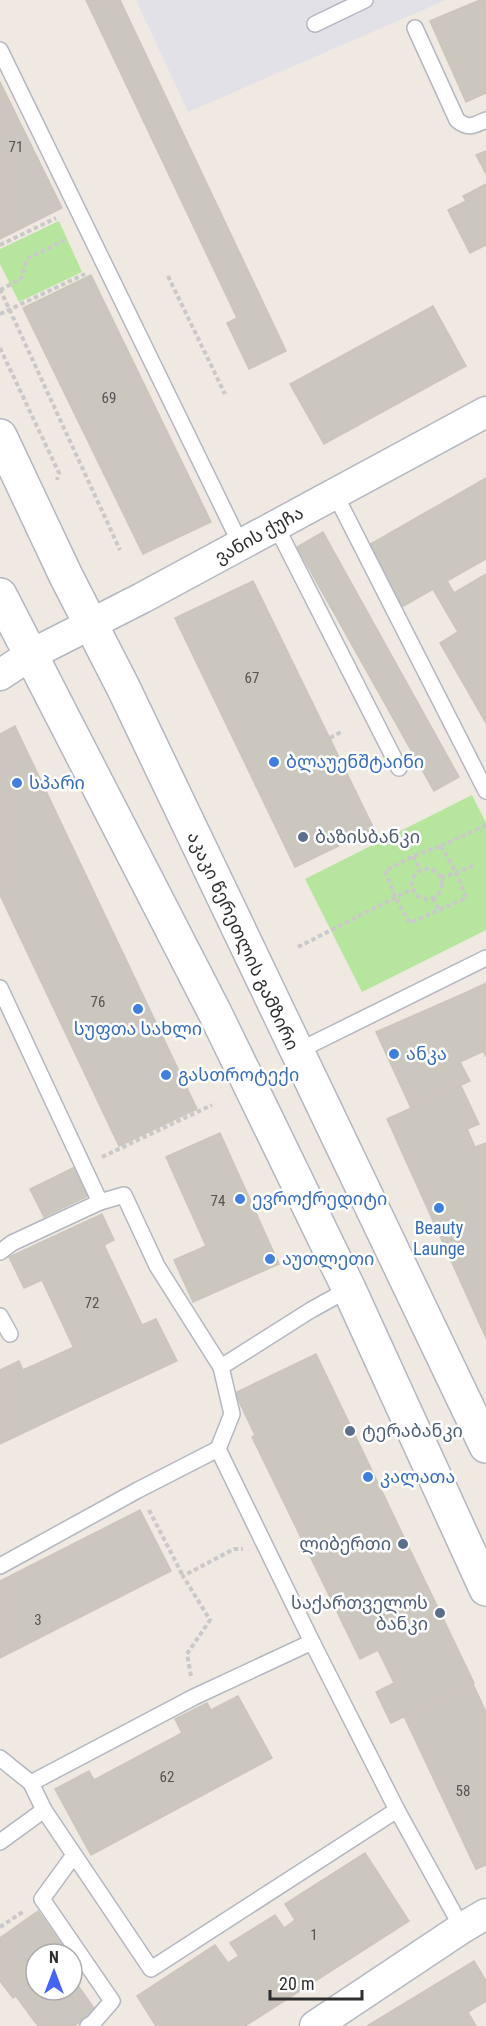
<svg xmlns="http://www.w3.org/2000/svg" width="486" height="2026" font-family="'Roboto Condensed','Noto Sans Georgian',sans-serif">
	<style>
		.industrial { fill: #e3e1e8 }
		.green { fill: #b6e59e }
		.building { fill: #cbc7bf; stroke: #cbc5ba; stroke-width: 1.5 }
		.lines { fill: none; stroke-linecap: round; stroke-linejoin: round }
		.service-casing { stroke: #b4b7c1; stroke-width: 18 }
		.minor-casing { stroke: #b4b7c1; stroke-width: 33 }
		.secondary-casing { stroke: #b4b7c1; stroke-width: 36 }
		.path { stroke: #c9c9c9; stroke-width: 4; stroke-dasharray: 4.5 3; stroke-linecap: butt }
		.service { stroke: #fff; stroke-width: 15 }
		.minor { stroke: #fff; stroke-width: 30 }
		.secondary { stroke: #fff; stroke-width: 33 }
		.shop-dot { fill: #3f7fe0; stroke: #fff; stroke-width: 2 }
		.service-dot { fill: #5c6f8a; stroke: #fff; stroke-width: 2 }
		.labels { text-anchor: middle; stroke-width: 5; stroke-linejoin: round; paint-order: stroke }
		.number-label { font-size: 15px; fill: #555452 }
		.street-label { font-size: 18px; fill: #2e2e2e; stroke: #fff }
		.shop-label { font-size: 18px; fill: #366cbe; stroke: #fff; text-anchor: start }
		.service-label { font-size: 18px; fill: #4e5e75; stroke: #fff; text-anchor: start }
	</style>
	<rect width="100%" height="100%" fill="#efe9e1"/>
	<polygon class="industrial" points="136,0 446,0 188,112"/>
	<g class="green">
		<polygon points="59,221 82,272 19,302 0,264 0,249"/>
		<polygon points="472,795 486,823 486,930 362,992 305,879"/>
	</g>
	<g class="building">
		<polygon points="86,0 120,0 286,351 249,369 227,323 237,318"/>
		<polygon points="480,0 486,0 486,93 466,102 430,21"/>
		<polygon points="0,82 62,208 0,239"/>
		<polygon points="486,151 486,174 476,155"/>
		<polygon points="486,184 486,245 470,253 448,210 466,201 463,196"/>
		<polygon points="91,275 211,522 143,554 23,308"/>
		<polygon points="433,306 466,366 324,444 290,384"/>
		<polygon points="486,478 486,559 447,581 454,593 486,574 486,723 440,643 458,632 433,589 402,607 367,546"/>
		<polygon points="323,532 459,777 434,791 297,547"/>
		<polygon points="253,581 374,829 295,867 175,618"/>
		<polygon points="15,726 197,1109 119,1146 0,895 0,734"/>
		<polygon points="486,983 486,1057 458,996"/>
		<polygon points="458,996 484,1051 460,1062 470,1081 411,1108 376,1032"/>
		<polygon points="461,1086 479,1124 467,1129 475,1147 486,1143 486,1338 387,1119"/>
		<polygon points="220,1133 279,1264 193,1302 174,1260 206,1246 166,1157"/>
		<polygon points="75,1167 88,1196 44,1217 30,1189"/>
		<polygon points="102,1214 114,1240 104,1245 142,1325 156,1319 177,1361 97,1398 42,1280 24,1288 9,1257"/>
		<polygon points="74,1347 97,1398 0,1444 0,1370 19,1361 23,1370"/>
		<polygon points="316,1354 474,1683 391,1723 376,1692 394,1683 378,1650 360,1659 252,1437 255,1435 235,1393"/>
		<polygon points="140,1510 171,1571 0,1658 0,1581"/>
		<polygon points="473,1684 486,1712 486,1865 476,1869 404,1716"/>
		<polygon points="238,1696 272,1758 91,1855 55,1789 89,1771 94,1780 182,1733 175,1719 207,1703 211,1710"/>
		<polygon points="365,1853 409,1921 245,2026 156,2026 137,1996 215,1945 228,1963 239,1956 230,1943 275,1915 284,1928 295,1920 285,1904"/>
		<polygon points="38,1911 68,1954 36,1954 36,1990 72,1990 72,1977 96,2011 74,2026 38,2026 16,1996 13,1998 0,1981 0,1938"/>
		<polygon points="474,1961 486,1981 486,2001 468,2012 476,2026 367,2026"/>
	</g>
	<g class="lines">
		<defs>
			<g id="service">
				<polyline points="315,24 365,0"/>
				<path d="M415,28L457,120C469,130 474,125 486,120"/>
				<polyline points="0,50 241,545"/>
				<polyline points="335,494 486,791"/>
				<polyline points="276,526 399,768"/>
				<polyline points="0,988 100,1202 124,1195 157,1266 221,1367"/>
				<polyline points="296,1052 486,958"/>
				<polyline points="0,1252 12,1243 100,1202"/>
				<polyline points="0,1316 10,1334"/>
				<polyline points="218,1449 312,1642"/>
				<polyline points="0,1566 138,1490 218,1449 232,1414 221,1367 311,1310 349,1289"/>
				<polyline points="0,1758 31,1783 194,1697 312,1642 397,1810 462,1928"/>
				<polyline points="44,1810 151,1969 397,1810"/>
				<polyline points="0,1842 44,1810 31,1783"/>
				<polyline points="74,1855 42,1899 112,2001 93,2023 88,2026"/>
			</g>
			<g id="minor">
				<polyline points="0,675 30,655 142,598 486,412"/>
				<polyline points="315,2026 462,1928 486,1914"/>
			</g>
			<g id="secondary">
				<polyline points="0,436 66,576 123,687 486,1446"/>
				<polyline points="0,595 215,1013 349,1289 486,1589"/>
			</g>
		</defs>
		<use href="#service" class="service-casing"/>
		<use href="#minor" class="minor-casing"/>
		<use href="#secondary" class="secondary-casing"/>
		<g class="path">
			<polyline points="0,245 56,218"/>
			<polyline points="168,276 225,394"/>
			<polyline points="0,289 120,550"/>
			<polyline points="0,290 21,279 27,259 67,239"/>
			<polyline points="0,314 85,274"/>
			<polyline points="0,348 59,473 57,480"/>
			<polyline points="330,738 341,732"/>
			<polygon points="441,846 456,872 466,898 410,923 395,897 385,871 413,856"/>
			<polyline points="441,846 486,825"/>
			<polyline points="413,856 421,871"/>
			<circle cx="427" cy="884" r="15"/>
			<polyline points="441,878 476,865"/>
			<polyline points="433,898 439,910"/>
			<polyline points="298,947 412,889"/>
			<polyline points="102,1157 212,1105"/>
			<polyline points="149,1510 183,1576"/>
			<polyline points="191,1676 187,1654 210,1620 183,1576 234,1549 243,1549"/>
			<polyline points="0,1927 24,1911"/>
		</g>
		<use href="#service" class="service"/>
		<use href="#minor" class="minor"/>
		<use href="#secondary" class="secondary"/>
	</g>
	<g class="shop-dot">
		<circle cx="274" cy="762" r="6"/>
		<circle cx="17" cy="783" r="6"/>
		<circle cx="138" cy="1009" r="6"/>
		<circle cx="394" cy="1054" r="6"/>
		<circle cx="166" cy="1075" r="6"/>
		<circle cx="240" cy="1199" r="6"/>
		<circle cx="439" cy="1208" r="6"/>
		<circle cx="270" cy="1259" r="6"/>
		<circle cx="368" cy="1477" r="6"/>
	</g>
	<g class="service-dot">
		<circle cx="303" cy="837" r="6"/>
		<circle cx="350" cy="1431" r="6"/>
		<circle cx="403" cy="1544" r="6"/>
		<circle cx="440" cy="1613" r="6"/>
	</g>
	<g class="labels">
		<g class="number-label">
			<text x="16" y="152">71</text>
			<text x="109" y="403">69</text>
			<text x="252" y="683">67</text>
			<text x="98" y="1007">76</text>
			<text x="218" y="1206">74</text>
			<text x="92" y="1308">72</text>
			<text x="38" y="1625">3</text>
			<text x="167" y="1782">62</text>
			<text x="463" y="1796">58</text>
			<text x="314" y="1940">1</text>
		</g>
		<g class="street-label">
			<text transform="translate(259 535) rotate(-29)" y="6">ვანის ქუჩა</text>
			<text transform="translate(243 941) rotate(65)" y="6">აკაკი წერეთლის გამზირი</text>
		</g>
		<g class="shop-label">
			<text x="286" y="768">ბლაუენშტაინი</text>
			<text x="29" y="789">სპარი</text>
			<text x="138" y="1035" text-anchor="middle">სუფთა სახლი</text>
			<text x="406" y="1060">ანკა</text>
			<text x="178" y="1081">გასთროტექი</text>
			<text x="252" y="1205">ევროქრედიტი</text>
			<text x="439" y="1234" text-anchor="middle">Beauty<tspan x="439" dy="21">Launge</tspan></text>
			<text x="282" y="1265">აუთლეთი</text>
			<text x="380" y="1483">კალათა</text>
		</g>
		<g class="service-label">
			<text x="315" y="843">ბაზისბანკი</text>
			<text x="362" y="1437">ტერაბანკი</text>
			<text x="391" y="1550" text-anchor="end">ლიბერთი</text>
			<text x="428" y="1609" text-anchor="end">საქართველოს<tspan x="428" dy="21">ბანკი</tspan></text>
		</g>
	</g>
	<g transform="translate(54 1972)"><circle r="28" fill="#ffffff" stroke="#ababab" stroke-width="1.5"/>
	<path d="M0-4.5L10 22L0 15L-10 22Z" fill="#4264fb"/>
	<text y="-9" font-size="16" font-weight="bold" text-anchor="middle" fill="#2e2e2e">N</text>
	</g>
	<path d="M270 1990v9h92v-9" fill="none" stroke="#2e2e2e" stroke-width="3"/>
	<text x="279" y="1990" font-size="18" fill="#2e2e2e" stroke="#ffffff" stroke-width="4.5" paint-order="stroke">20 m</text>
</svg>
